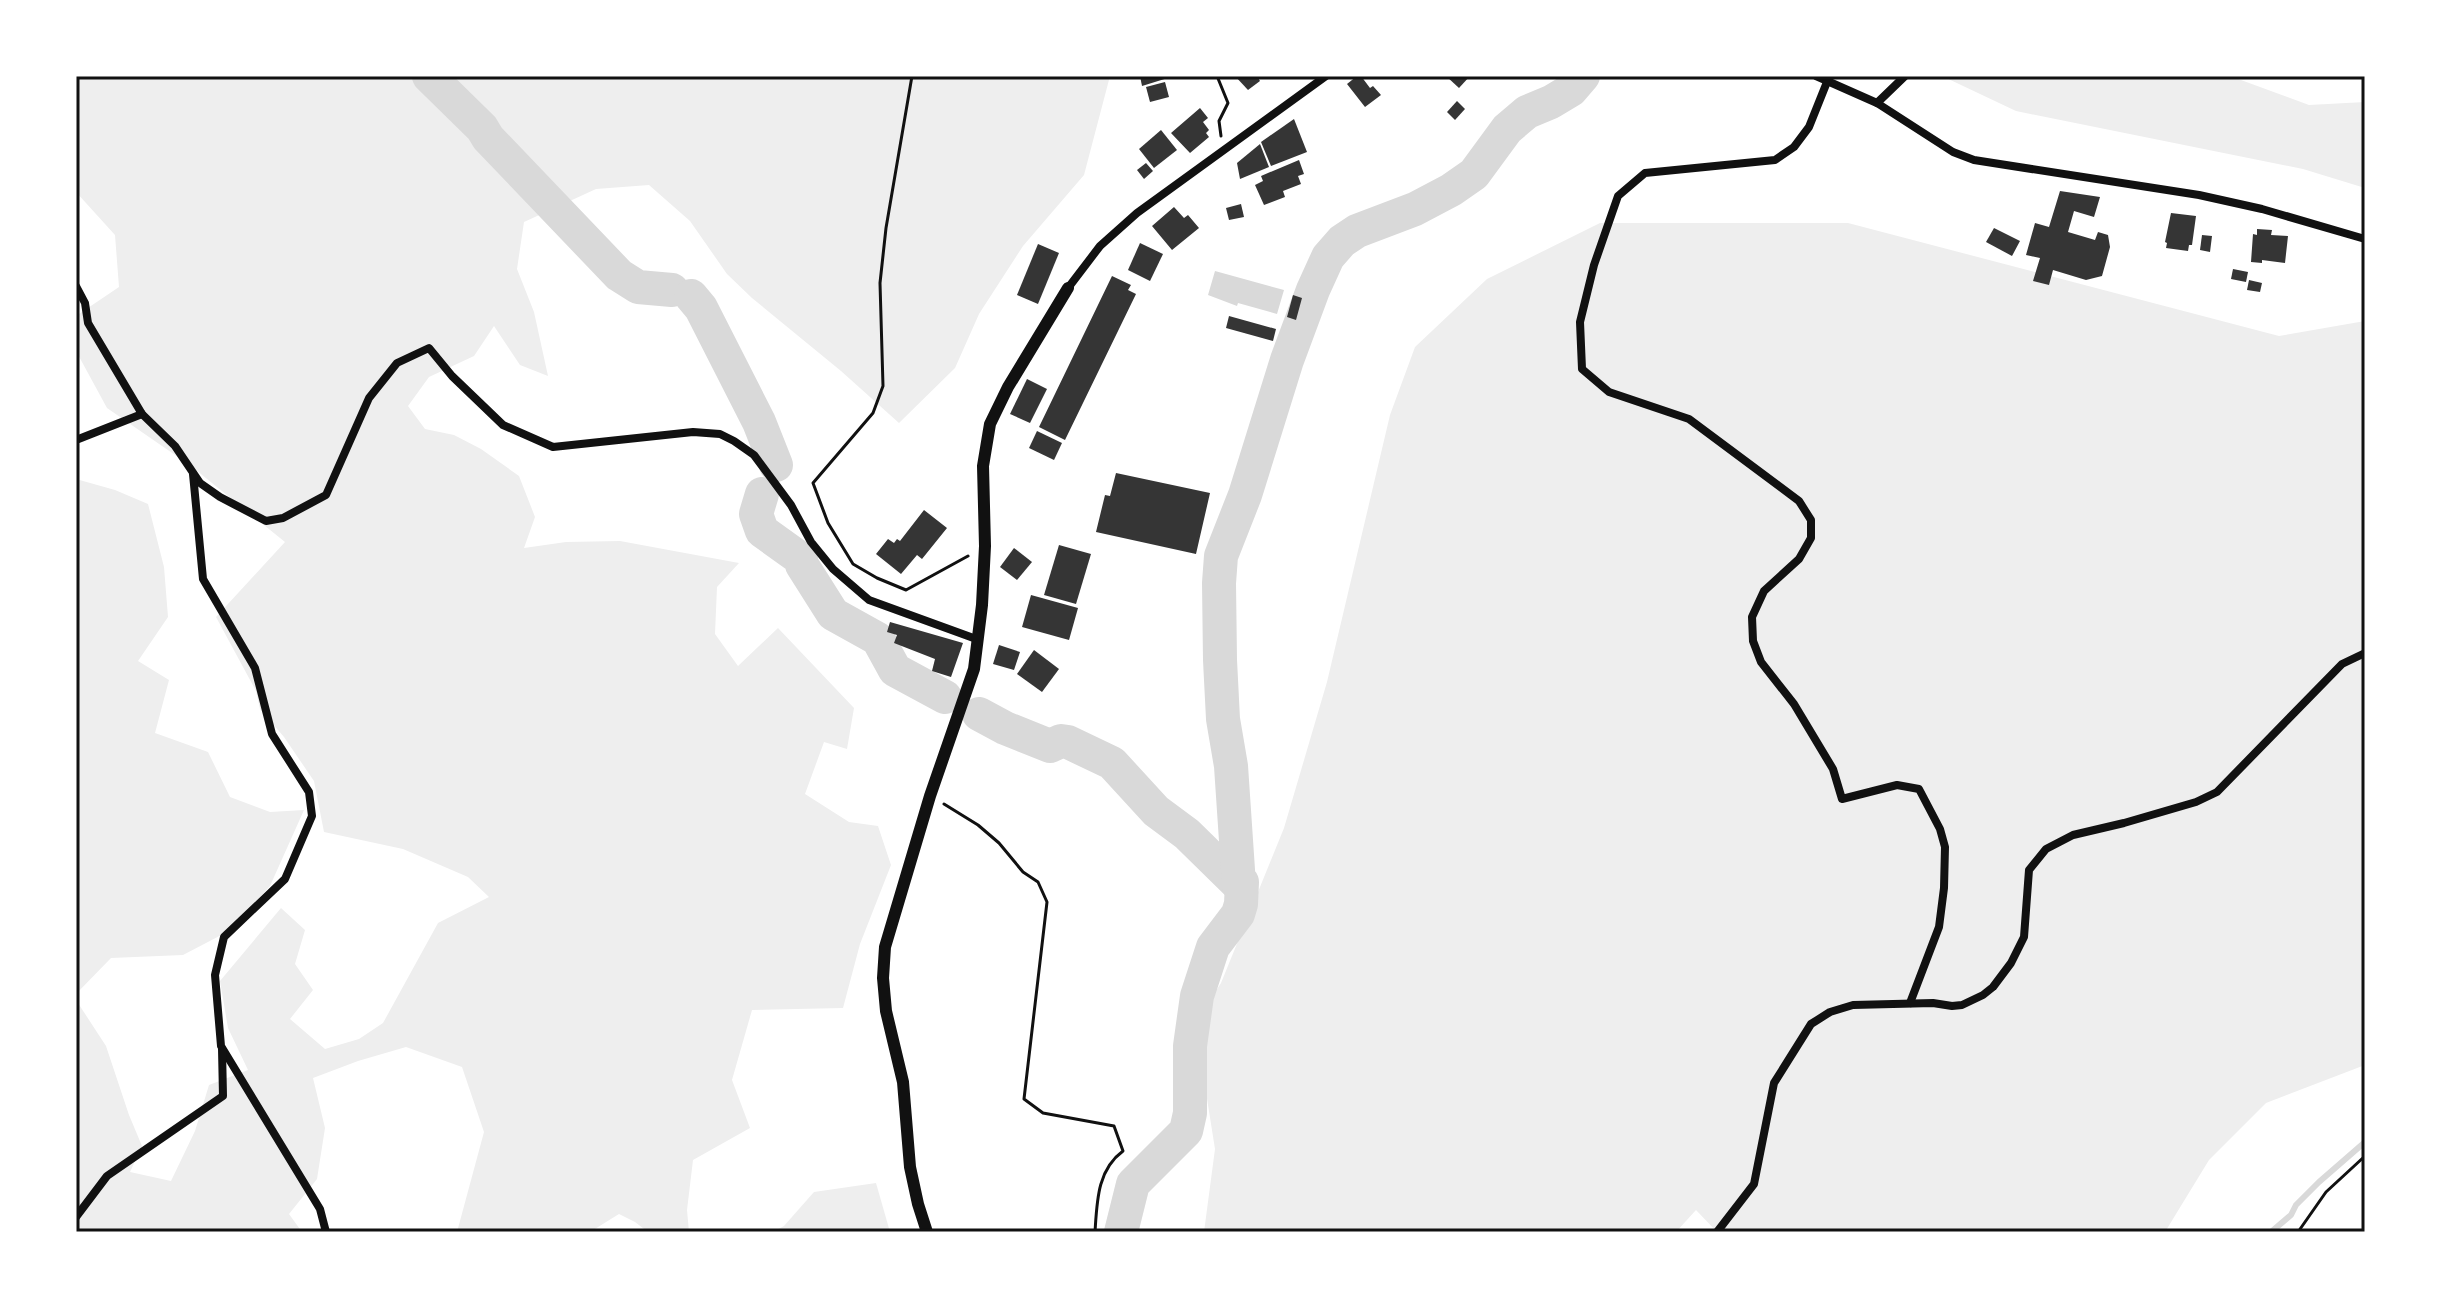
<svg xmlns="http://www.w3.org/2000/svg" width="2441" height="1308" font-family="Barlow,sans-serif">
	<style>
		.green { fill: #eee }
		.water { fill: #d9d9d9 }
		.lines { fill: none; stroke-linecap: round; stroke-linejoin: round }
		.stream { stroke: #d9d9d9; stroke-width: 6 }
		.river { stroke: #d9d9d9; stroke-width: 34 }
		.building { fill: #353535 }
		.path { stroke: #111; stroke-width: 3 }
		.minor { stroke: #111; stroke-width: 8 }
		.tertiary { stroke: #111; stroke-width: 12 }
		.neatline { fill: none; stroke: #111; stroke-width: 3 }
	</style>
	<rect width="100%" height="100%" fill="#fff"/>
	<g class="green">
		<polygon points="76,76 1110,76 1084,175 1023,246 979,314 955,368 899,423 841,371 752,298 727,274 690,221 649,185 596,189 524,222 517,269 534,312 548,376 520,365 494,326 474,356 429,377 408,406 425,429 454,435 481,449 519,476 535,517 524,548 566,542 620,541 739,563 717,587 715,634 738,666 778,628 854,708 847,749 824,742 805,794 849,822 878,826 891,865 860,944 843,1008 752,1010 732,1080 750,1128 693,1160 687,1210 689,1232 648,1232 635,1222 619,1214 590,1232 457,1232 484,1132 462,1067 406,1047 358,1061 313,1078 325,1128 317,1179 289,1214 302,1232 76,1232 76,1000 106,1046 129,1115 142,1146 130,1172 171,1181 195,1131 209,1085 248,1070 228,1028 220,981 281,908 305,930 295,964 313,990 290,1019 325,1049 359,1039 383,1023 438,923 489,897 468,877 403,849 324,832 314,781 284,737 260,709 256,691 216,617 285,542 191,466 107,408 76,351 76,316 119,287 115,235 76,192"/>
		<polygon points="1942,76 2230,76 2309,105 2365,102 2365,188 2303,169 2016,111"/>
		<polygon points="1600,223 1848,223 2279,336 2365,321 2365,1065 2266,1103 2209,1160 2165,1232 1717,1232 1696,1210 1676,1232 1204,1232 1215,1149 1205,1086 1206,1036 1212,997 1221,983 1284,828 1327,682 1390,415 1415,347 1487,279"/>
		<polygon points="76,479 115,490 148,504 164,567 168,617 138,661 169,680 155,733 208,752 230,797 270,812 304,810 270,886 229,931 183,955 111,958 76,994"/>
		<polygon points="876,1183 890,1232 773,1232 784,1226 814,1192"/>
	</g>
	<polygon class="water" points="1215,271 1284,290 1277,314 1238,303 1237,306 1208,295"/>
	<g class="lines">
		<polyline class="stream" points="2271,1232 2291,1215 2296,1205 2319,1182 2365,1142"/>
		<g class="river">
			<polyline points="429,76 482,128 488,138 619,275 638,287 672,290"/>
			<polyline points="691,296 701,308 759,422 776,465"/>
			<polyline points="762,494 756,514 762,531 801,559 802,565 833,614 878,639 895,670 945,697"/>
			<polyline points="979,714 1005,728 1050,746 1061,741 1068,742 1112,763 1156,811 1187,834 1239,885"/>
			<polyline points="1121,1232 1133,1184 1186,1131 1190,1113 1190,1046 1197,996 1213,947 1238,914 1241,904 1242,882 1239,885 1231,766 1223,719 1220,660 1219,583 1221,556 1245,495 1287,360 1313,290 1328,257 1342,241 1357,231 1415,209 1451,190 1474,174 1507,129 1527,112 1551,102 1571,90 1583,76"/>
		</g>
	</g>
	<g class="building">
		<polygon points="1140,76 1171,76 1171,77 1142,86"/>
		<polygon points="1235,76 1257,76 1260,81 1248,90"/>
		<polygon points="1357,76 1361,76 1370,88 1373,86 1381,95 1365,107 1347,84"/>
		<polygon points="1446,76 1470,76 1459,88"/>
		<polygon points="1165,82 1169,97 1150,102 1146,87"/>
		<polygon points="1457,101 1465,109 1455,120 1447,112"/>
		<polygon points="1200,108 1208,118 1203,122 1209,130 1206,133 1209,137 1190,153 1171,133"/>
		<polygon points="1294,119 1307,152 1271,166 1261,142"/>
		<polygon points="1161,130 1177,150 1154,168 1139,149"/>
		<polygon points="1260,144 1269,167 1240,179 1237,163"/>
		<polygon points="1299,160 1304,174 1298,176 1301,184 1283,191 1285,197 1264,205 1255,185 1263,181 1261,176"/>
		<polygon points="1146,163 1153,171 1144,179 1137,170"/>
		<polygon points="2060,191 2100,197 2094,217 2074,211 2068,232 2095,240 2098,232 2108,235 2110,247 2102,276 2086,280 2053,270 2049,285 2033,281 2040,258 2026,255 2035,223 2049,227"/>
		<polygon points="1241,204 1244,217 1229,220 1226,208"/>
		<polygon points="1174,207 1184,218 1188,215 1199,228 1172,250 1152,226"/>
		<polygon points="2171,213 2196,216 2192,245 2189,245 2188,251 2166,248 2167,243 2165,242"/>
		<polygon points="1994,228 2020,241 2012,256 1986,242"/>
		<polygon points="2257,229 2272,230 2271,235 2288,236 2285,263 2262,260 2262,263 2251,262 2253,234 2257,235"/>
		<polygon points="2202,235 2212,236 2210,252 2200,250"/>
		<polygon points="1140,243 1163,254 1150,281 1128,270"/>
		<polygon points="1038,244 1059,253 1038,304 1017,295"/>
		<polygon points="2233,269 2248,272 2246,282 2231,279"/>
		<polygon points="1112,276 1131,285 1128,290 1136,294 1065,440 1039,427"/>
		<polygon points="2249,280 2262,283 2260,292 2247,290"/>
		<polygon points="1293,295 1302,298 1296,320 1287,317"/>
		<polygon points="1229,316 1276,329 1273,341 1226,328"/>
		<polygon points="1027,379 1047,389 1030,423 1010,414"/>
		<polygon points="1037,431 1062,443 1054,460 1029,448"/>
		<polygon points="1116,473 1210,493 1196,554 1096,532 1105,495 1110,496"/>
		<polygon points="924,510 947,528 922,559 917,555 901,574 876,554 888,539 894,543 897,539 900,541"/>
		<polygon points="1059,545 1091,554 1076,604 1044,595"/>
		<polygon points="1014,548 1032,562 1017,580 1000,567"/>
		<polygon points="1031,595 1078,608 1069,640 1022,627"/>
		<polygon points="890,622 963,643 951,677 932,671 935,659 894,643 897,635 887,632"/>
		<polygon points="999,645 1020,652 1014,670 993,664"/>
		<polygon points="1034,650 1059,669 1042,692 1017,674"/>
	</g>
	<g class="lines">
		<g class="path">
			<polyline points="912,76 886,228 880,283 883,386 873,413 813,483 828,523 853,564 877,578 906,590 968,556"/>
			<polyline points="1217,76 1228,103 1219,121 1221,136"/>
			<path d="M944,804L978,825L999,843L1023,872L1038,882L1047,902L1024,1099L1043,1113L1114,1126L1123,1151C1097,1170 1097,1202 1095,1232"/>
			<polyline points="2298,1232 2326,1192 2365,1156"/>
		</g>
		<g class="minor">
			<polyline points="1816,76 1877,103 1953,152 1974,160 2199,195 2262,209 2365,239"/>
			<polyline points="1827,82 1809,127 1794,147 1775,160 1645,173 1618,196 1594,265 1580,322 1582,369 1609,392 1689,419 1799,501 1811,520 1811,538 1799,559 1764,591 1752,617 1753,641 1761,662 1794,704 1833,769 1842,799 1897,785 1919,789 1940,829 1945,847 1944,888 1939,927 1910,1003"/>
			<polyline points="1877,103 1905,76"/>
			<polyline points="76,286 85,303 88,323 142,414 175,446 200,483 220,497 266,521 283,518 326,495 369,398 397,363 429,348 452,376 503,425 553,447 693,432 720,434 734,441 754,455 791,505 811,542 833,569 869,600 979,640"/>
			<polyline points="1068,288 1100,246 1137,213 1326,76"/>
			<polyline points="76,440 142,414"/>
			<polyline points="193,474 203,579 255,668 272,734 309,792 312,816 285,879 224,937 215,975 221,1046 320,1209 326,1232"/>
			<polyline points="76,1217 107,1176 223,1096 222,1049"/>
			<polyline points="1717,1232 1754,1184 1774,1083 1811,1024 1830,1012 1853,1005 1933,1003 1952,1006 1962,1005 1983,995 1993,987 2011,963 2024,937 2029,870 2046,849 2073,835 2124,823 2196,802 2217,792 2342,664 2365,653"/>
		</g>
		<polyline class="tertiary" points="927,1232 918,1204 910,1167 903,1082 886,1011 883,978 885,947 930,796 974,669 982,605 985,546 983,466 990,424 1008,387 1068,288"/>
	</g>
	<rect width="2441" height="1308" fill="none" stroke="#ffffff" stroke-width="156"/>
	<rect x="78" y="78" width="2285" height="1152" class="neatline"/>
</svg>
